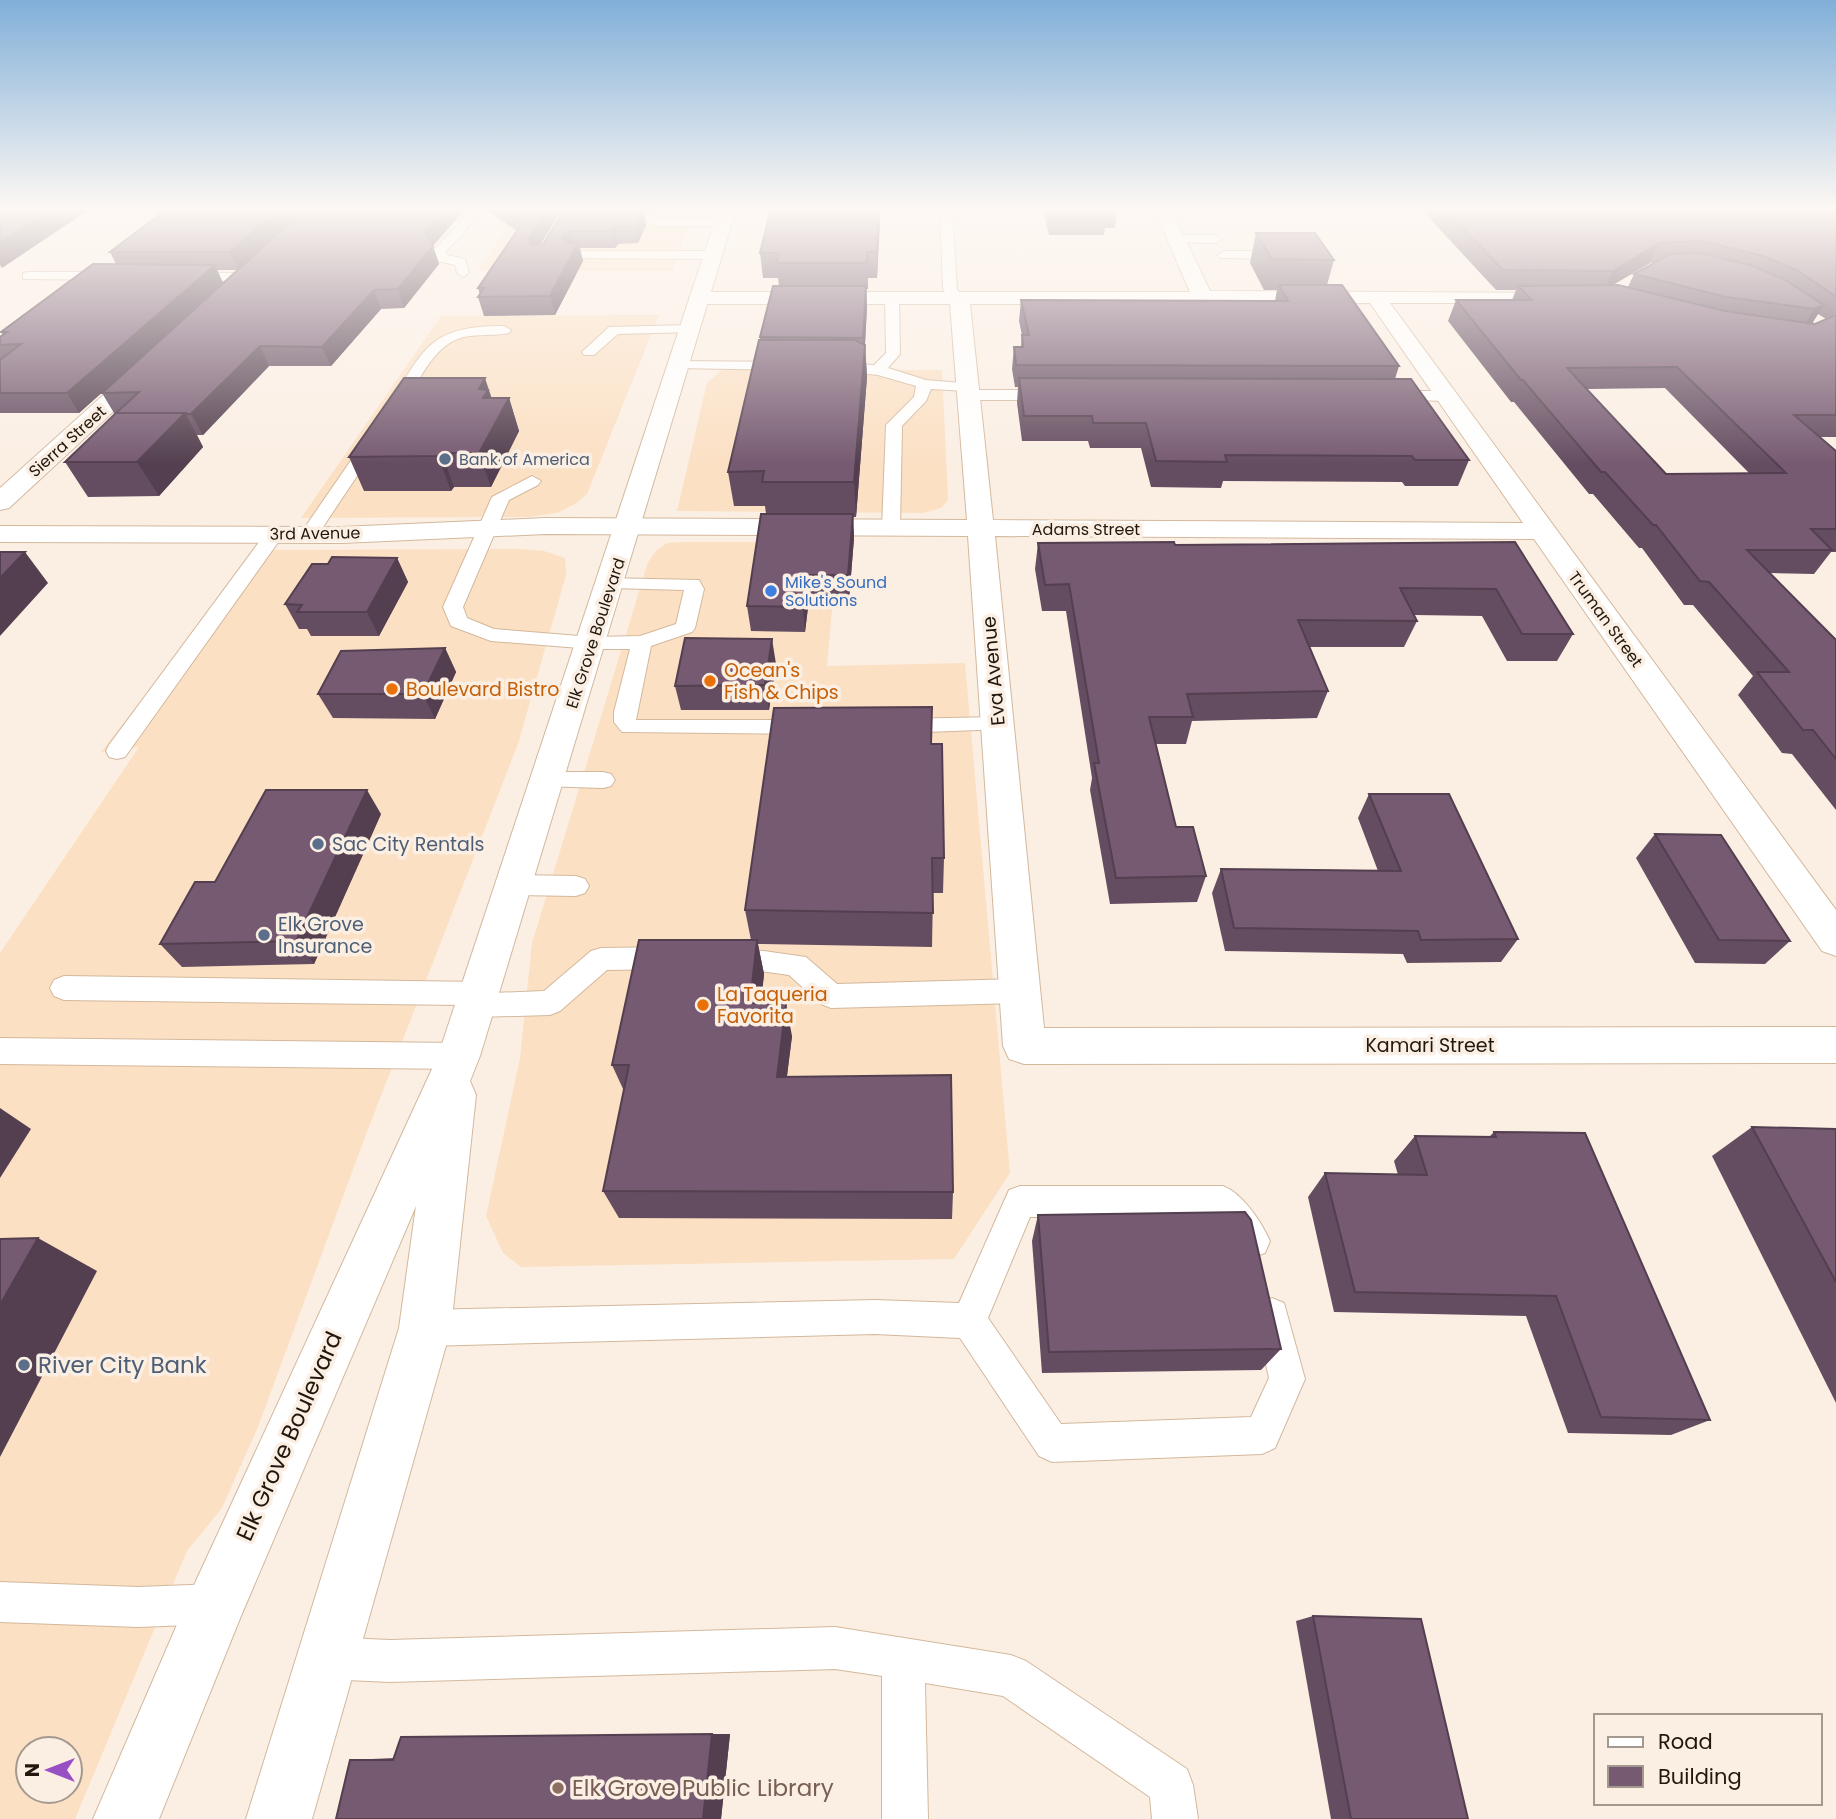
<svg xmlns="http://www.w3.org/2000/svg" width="1836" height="1819" font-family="Poppins,sans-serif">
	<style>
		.built { fill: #fbe0c4; fill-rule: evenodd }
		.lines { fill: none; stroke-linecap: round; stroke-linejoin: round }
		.service-casing { stroke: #d3b89c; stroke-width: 2 }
		.minor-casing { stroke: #d3b89c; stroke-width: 2 }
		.secondary-casing { stroke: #d3b89c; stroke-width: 2 }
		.service { fill: #fff; fill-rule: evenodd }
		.minor { fill: #fff; fill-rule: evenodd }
		.secondary { fill: #fff; fill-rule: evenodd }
		.wall { fill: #654d61; fill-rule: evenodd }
		.shaded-wall { fill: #533f4f }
		.building { fill: #765a71; stroke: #533f4f; stroke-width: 2; fill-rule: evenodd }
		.service-dot { fill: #5c6f8a; stroke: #fbefe4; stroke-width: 2.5 }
		.shop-dot { fill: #3f7fe0; stroke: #fbefe4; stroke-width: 2.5 }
		.food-dot { fill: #e8710a; stroke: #fbefe4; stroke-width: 2.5 }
		.education-dot { fill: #8d6e63; stroke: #fbefe4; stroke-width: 2.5 }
		.labels { text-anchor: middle; stroke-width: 7; stroke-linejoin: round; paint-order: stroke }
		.far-street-label { font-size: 16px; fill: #21170c; stroke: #fbefe4 }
		.far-service-label { font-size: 16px; fill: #4e5e75; stroke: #fbefe4; text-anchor: start }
		.far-shop-label { font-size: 16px; fill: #366cbe; stroke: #fbefe4; text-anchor: start }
		.food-label { font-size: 19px; fill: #c56008; stroke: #fbefe4; text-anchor: start }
		.street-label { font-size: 19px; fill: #21170c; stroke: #fbefe4 }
		.service-label { font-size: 19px; fill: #4e5e75; stroke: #fbefe4; text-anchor: start }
		.near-service-label { font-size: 23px; fill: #4e5e75; stroke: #fbefe4; text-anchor: start }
		.near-street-label { font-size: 23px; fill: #21170c; stroke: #fbefe4 }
		.near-education-label { font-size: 23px; fill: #785e54; stroke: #fbefe4; text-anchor: start }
	</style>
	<rect width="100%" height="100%" fill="#fbefe4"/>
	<g class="built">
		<polygon points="520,209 685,209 693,217 672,271 477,271"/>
		<polygon points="659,315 587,494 575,504 557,513 528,517 301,518 441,316"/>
		<polygon points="722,370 942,370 948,500 941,508 923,513 677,511 707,383"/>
		<polygon points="681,542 838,542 827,666 965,663 1010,1173 954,1259 521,1267 503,1253 486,1216 520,1058 532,943 648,562 656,551 667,543"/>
		<path d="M520,549L544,551L565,558L566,575L518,744L365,1137L258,1427L222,1508L187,1551L75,1819H0V953L139,747L101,752L257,550ZM28,1749H70V1791H28Z"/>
	</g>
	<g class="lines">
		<defs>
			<g id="service">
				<polygon points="469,209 481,209 463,234 445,252 447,255 465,259 469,273 463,277 457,273 455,265 438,261 432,251 455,228"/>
				<polygon points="587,209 599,209 607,213 646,213 660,218 723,218 729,222 723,226 658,226 644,221 605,221 589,214"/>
				<polygon points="940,209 952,209 957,289 963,298 956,302 951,301 943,289"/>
				<polygon points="1176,235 1216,235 1222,239 1216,243 1172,242 1172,236"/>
				<polygon points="575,251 712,251 718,255 712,259 571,258 569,255"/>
				<polygon points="1224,251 1286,251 1292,255 1286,259 1220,258 1218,255"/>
				<polygon points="28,272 111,272 118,276 111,280 23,279 23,273"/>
				<polygon points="184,273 246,273 253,277 246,281 179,280 179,274"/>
				<polygon points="892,294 899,298 900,354 888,368 926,380 974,384 977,387 974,390 1052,390 1060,395 1052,400 970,400 962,395 966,391 931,389 926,401 902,426 900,528 891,533 882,528 886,425 914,397 916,386 878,375 830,370 823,366 830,362 874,365 886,353 885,298"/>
				<polygon points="689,325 694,326 694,332 618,334 594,355 584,355 582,352 609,327"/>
				<path d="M504,326L511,330L509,333C495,336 479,334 464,337C432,344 417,386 401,411H389L387,408C425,349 427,326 504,326Z"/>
				<polygon points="677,361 788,362 795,366 788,370 672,368 670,365 672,362"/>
				<polygon points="1388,391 1445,391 1453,396 1445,401 1383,399 1380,396 1383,393"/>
				<polygon points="373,435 381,440 319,533 316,537 304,537 301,533 367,437"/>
				<polygon points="532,476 541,481 538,485 509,500 463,607 467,618 494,629 592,637 640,636 676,624 684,590 611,588 601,582 604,578 699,580 704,589 695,628 692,632 651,646 636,720 807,720 815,722 818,727 815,732 807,734 622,732 614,722 614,712 630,649 592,649 491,641 451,626 443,607 492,497"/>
				<polygon points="275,528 284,534 125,757 117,759 109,757 106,751 109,745 268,530"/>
				<polygon points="998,717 1006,719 1009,724 1006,729 898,733 890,731 887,726 890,721 898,719"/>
				<polygon points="548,772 603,772 611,774 615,780 611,786 603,788 540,786 536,780 540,774"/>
				<polygon points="515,875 576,876 585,879 589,886 585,893 576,896 515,895 506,892 502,885 506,878"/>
				<polygon points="727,946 806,957 837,984 1020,979 1030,983 1034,991 1030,999 1020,1003 831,1008 821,1004 789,975 717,965 713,957 717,949"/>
				<polygon points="671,947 681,950 685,958 681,966 671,969 607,970 560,1011 550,1015 476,1017 466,1013 462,1005 64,1000 54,996 50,988 54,980 64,976 480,982 490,986 493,993 544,991 591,951 601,948"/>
				<polygon points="0,1038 459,1043 469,1047 474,1056 469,1065 459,1069 0,1064"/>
				<path d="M1020,1186H1223C1243,1194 1261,1221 1270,1241L1265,1253L1253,1257L1241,1253L1215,1217H1030L988,1318L1061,1424L1251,1417L1269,1378L1255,1315L1260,1303L1272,1298L1284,1303L1305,1379L1275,1448L1262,1454L1052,1462L1039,1456L960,1338L875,1334L425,1346L413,1340L407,1328L413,1316L425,1310L875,1300L959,1303L1009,1190Z"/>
				<polygon points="0,1582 138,1587 216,1584 230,1590 236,1604 230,1618 216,1624 138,1627 0,1622"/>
				<polygon points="835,1627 1011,1655 1026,1661 1187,1769 1193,1785 1198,1819 1152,1819 1150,1797 1003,1696 925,1683 928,1819 882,1819 882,1676 835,1669 390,1682 325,1679 310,1673 304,1658 310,1643 325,1637 390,1640"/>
			</g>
			<g id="minor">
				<path d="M1154,209H1171L1210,291L1572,293L1575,297L1572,301L1565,303H1390L1836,910V956L1822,951L1534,539L995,536L1044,1028L1836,1027V1063L1024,1064L1009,1059L1003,1046L968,536L545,534L341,543L0,542V526L341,527L545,518L967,520L950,304H699L692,302L689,298L692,294L699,292H1190ZM1370,303L1523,523L993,520L970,304Z"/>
				<polygon points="148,360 156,362 159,367 156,372 9,508 0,510 0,488 140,362"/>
			</g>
			<polygon id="secondary" points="719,209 736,209 480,1056 470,1081 476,1095 451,1328 312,1819 246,1819 399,1328 416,1206 241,1616 159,1819 93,1819 195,1583 438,1056"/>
		</defs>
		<use href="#service" class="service-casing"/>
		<use href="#minor" class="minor-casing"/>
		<use href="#secondary" class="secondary-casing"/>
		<use href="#service" class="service"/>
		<use href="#minor" class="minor"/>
		<use href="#secondary" class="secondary"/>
	</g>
	<g class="wall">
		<path d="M465,209L433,246L439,264L404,308L381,309L331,366H269L203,435H197L203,447L159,496L88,497L65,462L117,413H114L102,393L122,375L79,413H0V337L3,335L1,332L116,264L110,252ZM217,270H237L223,283Z"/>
		<polygon points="485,209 562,209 540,245 543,244 565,209 653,209 652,212 644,212 646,225 638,243 618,244 615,248 580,248 583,261 555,315 484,316 478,297 480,295 478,288 517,231"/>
		<polygon points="771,209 880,209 877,278 868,278 868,289 866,289 867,307 865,345 867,377 856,517 853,517 854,538 849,600 809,599 805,632 751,631 747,606 766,514 765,506 734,506 728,472 760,340 760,337 779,286 778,278 763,278 760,253"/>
		<polygon points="1043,209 1117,209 1115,228 1105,228 1104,235 1049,235"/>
		<path d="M1421,209H1836V437H1820L1836,451V552H1831L1814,574L1770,573L1836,640V810L1792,754L1782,753L1738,695L1753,676L1693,605H1684L1642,548H1639L1593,494H1589L1514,402H1511L1448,321L1456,300H1512L1516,290H1496ZM1656,262L1634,274L1628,287L1613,285L1650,263ZM1818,314L1826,319L1815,324H1812ZM1665,388L1749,473L1666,474L1587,389Z"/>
		<polygon points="1256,233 1334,260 1327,285 1399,366 1395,379 1469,460 1458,486 1405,486 1402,482 1223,481 1221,488 1151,487 1141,448 1090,448 1088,441 1022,441 1017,403 1018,387 1015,387 1012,369 1014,347 1021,347 1022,335 1019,321 1021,300 1275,301 1277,290 1264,290 1250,263"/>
		<polygon points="491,398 509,398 519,431 491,487 454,487 451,491 364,491 349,457"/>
		<polygon points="1515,542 1573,634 1557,661 1507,661 1482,616 1414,615 1417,621 1404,647 1309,647 1328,691 1317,718 1192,721 1186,744 1156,744 1176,827 1206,876 1197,902 1110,904 1090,790 1092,778 1066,611 1042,611 1035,569 1038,543 1175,545"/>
		<polygon points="397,558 408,582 379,636 311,636 307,629 299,629 285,604 328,564"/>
		<polygon points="445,648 456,672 435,719 333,718 318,694"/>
		<polygon points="776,664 769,710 681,710 675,686"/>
		<polygon points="931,744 944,858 943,893 933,893 932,947 758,944 764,974 761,1004 792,1036 787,1076 953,1192 952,1219 619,1218 603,1191 624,1091 612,1065 751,940 745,910"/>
		<polygon points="1369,794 1518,939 1501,962 1407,963 1403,954 1225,951 1212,893 1221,869 1378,871 1358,818"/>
		<polygon points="381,814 314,964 182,967 160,944"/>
		<polygon points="1655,834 1790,941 1765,964 1695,963 1636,858"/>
		<polygon points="1752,1127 1836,1129 1836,1403 1712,1156"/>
		<polygon points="1494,1132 1710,1420 1671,1435 1568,1433 1526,1316 1334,1312 1308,1197 1325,1173 1398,1175 1394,1161 1415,1136 1489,1137"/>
		<polygon points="1038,1215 1281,1349 1261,1370 1042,1373 1032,1241"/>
		<polygon points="1313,1616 1468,1819 1331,1819 1296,1621"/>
		<polygon points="730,1734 721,1819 336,1819 350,1760 394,1758"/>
	</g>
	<g class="shaded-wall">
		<polygon points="53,209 90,209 2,268 0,265 0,243"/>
		<polygon points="279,209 306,209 238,270 230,252"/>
		<polygon points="445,209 465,209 430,249 424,231"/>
		<polygon points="547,209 562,209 533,257 528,239"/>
		<polygon points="642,209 644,209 646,225 638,243 635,226"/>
		<polygon points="879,209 880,223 877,278 877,252"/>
		<polygon points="614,226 618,244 615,248 611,231"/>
		<polygon points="571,231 575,248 568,253 563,239 563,235"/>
		<polygon points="578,243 583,261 555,315 550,296"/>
		<polygon points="1659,243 1650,263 1604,290 1613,271"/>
		<polygon points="433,246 439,264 404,308 398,289"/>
		<polygon points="215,265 223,283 79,413 67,393"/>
		<polygon points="866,286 867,307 864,360 865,345 867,377 856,517 854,482 864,360 863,338"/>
		<polygon points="374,290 381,309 331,366 322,347"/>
		<polygon points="1824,305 1810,326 1801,330 1814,309"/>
		<polygon points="260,346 269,366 203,435 191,414"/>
		<polygon points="485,378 496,411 509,398 519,431 491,487 479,453 479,389"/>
		<polygon points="185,413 203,447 159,496 137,462"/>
		<polygon points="442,453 454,487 451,491 438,456"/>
		<polygon points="853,514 854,538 849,600 848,575"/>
		<polygon points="25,552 48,583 0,636 0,578"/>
		<polygon points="397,558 408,582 379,636 367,612"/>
		<polygon points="807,575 809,599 805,632 803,607"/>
		<polygon points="772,639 776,664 769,710 765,685"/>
		<polygon points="445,648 456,672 435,719 423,694"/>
		<polygon points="367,790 381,814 314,964 296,941"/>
		<polygon points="757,940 764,974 757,1036 750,1003"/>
		<polygon points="786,1004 792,1036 783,1107 777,1077"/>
		<polygon points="0,1108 31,1129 0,1178"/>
		<polygon points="38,1238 97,1271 0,1457 0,1305"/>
		<polygon points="712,1734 730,1734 721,1819 703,1819"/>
	</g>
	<g class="building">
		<polygon points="0,209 53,209 0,243"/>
		<polygon points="167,209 279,209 230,252 110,252"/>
		<polygon points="305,209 445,209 424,231 433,246 398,289 374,290 322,347 260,346 191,414 184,414 185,413 116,413 139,392 102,393"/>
		<polygon points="505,209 547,209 528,239 532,246 543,244 565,209 642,209 635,226 614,226 611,231 571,231 563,235 563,239 567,243 578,243 550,296 478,297 484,288 478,288 523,222"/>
		<polygon points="771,209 879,209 877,252 867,252 867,263 776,263 779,253 760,253"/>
		<polygon points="1048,209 1117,209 1117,211 1103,211 1106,218 1050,218"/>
		<polygon points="1444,209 1836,209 1836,297 1797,270 1760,255 1700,241 1659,243 1613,271 1503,270"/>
		<polygon points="1256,233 1315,233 1334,260 1272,259"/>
		<polygon points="1699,253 1750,265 1785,280 1824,305 1814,309 1726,297 1634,274 1670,254"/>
		<polygon points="93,264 215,265 67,393 0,393 0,360 21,344 0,345 0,337 7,332 1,332"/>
		<polygon points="1279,285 1342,285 1399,366 1016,365 1014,347 1023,347 1022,335 1029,335 1021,300 1288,301"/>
		<path d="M1618,285L1725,311L1815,324L1836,315V415H1794L1836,451V529H1811L1832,550H1747L1836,640V759L1813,730H1803L1757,672H1789L1709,582L1700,581L1656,525H1653L1605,472H1601L1523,380H1521L1456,300H1532L1518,286ZM1677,367L1786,473L1666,474L1567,368Z"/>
		<polygon points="773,286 866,286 863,338 760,337"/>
		<polygon points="759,340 855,340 865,345 854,482 762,482 764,471 728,472"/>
		<polygon points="404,378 485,378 479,389 488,390 483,398 509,398 479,453 442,453 438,456 349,457"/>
		<polygon points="1019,378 1411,379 1469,460 1415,460 1412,456 1225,455 1227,462 1156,461 1146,423 1093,423 1092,416 1024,416"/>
		<polygon points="116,413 185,413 137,462 65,462"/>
		<polygon points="761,514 853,514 848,575 807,575 803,607 747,606"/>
		<polygon points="1174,542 1175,545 1515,542 1573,634 1522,634 1496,589 1400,588 1417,621 1298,620 1328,691 1187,694 1193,717 1149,717 1176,827 1193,827 1206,876 1116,878 1094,763 1099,763 1069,584 1045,585 1038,543"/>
		<polygon points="0,552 25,552 0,578"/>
		<polygon points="332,557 397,558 367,612 297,612 302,605 285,604 312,564 328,564"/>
		<polygon points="685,638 772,639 765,685 675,686"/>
		<polygon points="445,648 423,694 318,694 341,651"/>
		<polygon points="932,707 931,744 942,744 944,858 932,858 933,913 745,910 774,708"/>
		<polygon points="266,790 367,790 296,941 160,944 195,882 215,882"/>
		<polygon points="1369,794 1449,794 1518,939 1421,940 1418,931 1234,928 1221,869 1401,871"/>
		<polygon points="1655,834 1721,835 1790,941 1719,940"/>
		<polygon points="639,940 757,940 750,1003 786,1004 777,1077 951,1075 953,1192 603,1191 629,1065 612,1065"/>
		<polygon points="1752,1127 1836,1129 1836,1282"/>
		<polygon points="1494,1132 1585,1133 1710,1420 1601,1417 1556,1296 1355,1292 1325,1173 1427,1175 1415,1136 1496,1137"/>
		<polygon points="1245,1212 1251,1220 1281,1349 1049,1352 1038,1215"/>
		<polygon points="38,1238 0,1305 0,1239"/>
		<polygon points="1313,1616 1421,1619 1468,1819 1351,1819"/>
		<polygon points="712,1734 703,1819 336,1819 350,1760 393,1760 401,1737"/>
	</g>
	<linearGradient id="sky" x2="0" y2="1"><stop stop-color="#81afd9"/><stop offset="0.45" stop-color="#fdf8f3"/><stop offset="1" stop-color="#fdf8f3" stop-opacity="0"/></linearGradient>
	<rect width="1836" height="464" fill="url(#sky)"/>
	<g class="service-dot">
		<circle cx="445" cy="459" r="7"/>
		<circle cx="318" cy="844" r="7"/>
		<circle cx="264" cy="935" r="7"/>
		<circle cx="24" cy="1365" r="7"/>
	</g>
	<circle class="shop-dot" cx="771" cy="591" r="7"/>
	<g class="food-dot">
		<circle cx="710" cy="681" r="7"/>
		<circle cx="392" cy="689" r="7"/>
		<circle cx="703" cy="1005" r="7"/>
	</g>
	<circle class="education-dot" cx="558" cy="1788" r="7"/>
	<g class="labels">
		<g class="far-street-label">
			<text transform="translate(67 441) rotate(-42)" y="6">Sierra Street</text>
			<text x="1086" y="535">Adams Street</text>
			<text transform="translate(315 533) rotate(-1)" y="6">3rd Avenue</text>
			<text transform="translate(1606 619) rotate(54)" y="6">Truman Street</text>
			<text transform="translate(595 633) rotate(-72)" y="6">Elk Grove Boulevard</text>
		</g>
		<g class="far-service-label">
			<text x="459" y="465">Bank of America</text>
		</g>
		<g class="far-shop-label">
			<text x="785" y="588">Mike's Sound<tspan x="785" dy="18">Solutions</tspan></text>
		</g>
		<g class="food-label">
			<text x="724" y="677">Ocean's<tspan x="724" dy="22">Fish &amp; Chips</tspan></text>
			<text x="406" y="696">Boulevard Bistro</text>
			<text x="717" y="1001">La Taqueria<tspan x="717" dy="22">Favorita</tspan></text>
		</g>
		<g class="street-label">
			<text transform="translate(993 671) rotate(-95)" y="7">Eva Avenue</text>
			<text x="1430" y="1052">Kamari Street</text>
		</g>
		<g class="service-label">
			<text x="332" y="851">Sac City Rentals</text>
			<text x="278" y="931">Elk Grove<tspan x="278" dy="22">Insurance</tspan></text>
		</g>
		<g class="near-service-label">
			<text x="38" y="1373">River City Bank</text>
		</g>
		<g class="near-street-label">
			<text transform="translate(289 1436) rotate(-66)" y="8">Elk Grove Boulevard</text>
		</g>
		<g class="near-education-label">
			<text x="572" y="1796">Elk Grove Public Library</text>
		</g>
	</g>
	<rect x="1594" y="1714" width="228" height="91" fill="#fbefe4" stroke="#a4998e" stroke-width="2"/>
	<rect x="1608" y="1737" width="35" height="10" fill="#ffffff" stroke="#a4998e" stroke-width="2"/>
	<text x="1658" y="1749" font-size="21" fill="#21170c">Road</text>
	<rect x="1608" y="1766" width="35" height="21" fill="#765a71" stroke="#a4998e" stroke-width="2"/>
	<text x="1658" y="1784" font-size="21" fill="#21170c">Building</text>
	<g transform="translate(49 1770) rotate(270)"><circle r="33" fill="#fbefe4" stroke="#a4998e" stroke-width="2"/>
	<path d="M0-5L12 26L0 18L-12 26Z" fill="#974fc3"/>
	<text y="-10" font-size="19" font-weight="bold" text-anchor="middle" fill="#21170c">N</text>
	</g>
</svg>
